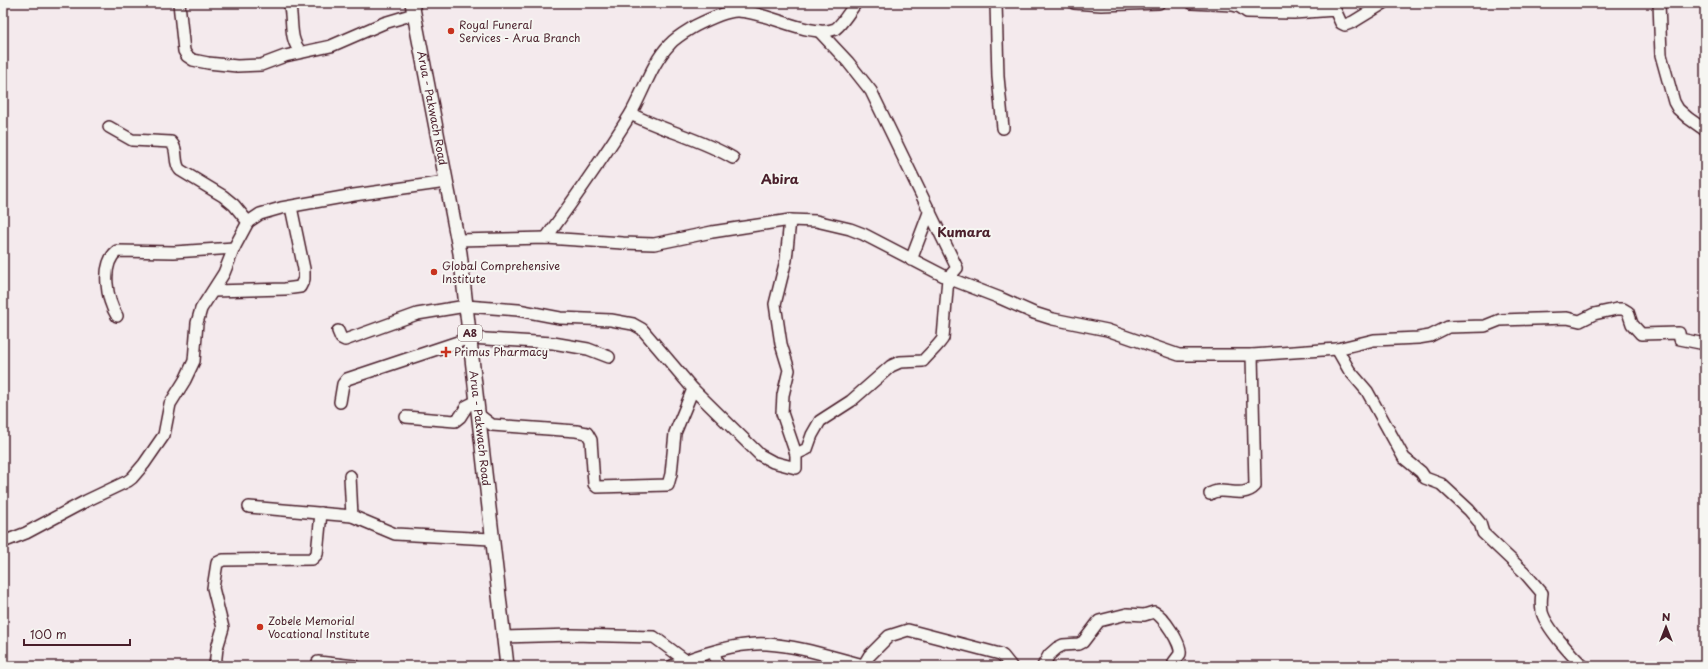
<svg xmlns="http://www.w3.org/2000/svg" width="1708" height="669" font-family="'Playpen Sans',sans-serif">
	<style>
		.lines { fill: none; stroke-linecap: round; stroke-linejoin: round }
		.minor-casing { stroke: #4a1f2b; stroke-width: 14 }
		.major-casing { stroke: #4a1f2b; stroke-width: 16 }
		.minor { stroke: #f6f6f2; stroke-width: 11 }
		.major { stroke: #f6f6f2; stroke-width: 13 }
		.poi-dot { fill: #c8321e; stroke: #f6f6f2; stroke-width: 1.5 }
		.labels { text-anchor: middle; stroke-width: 4; stroke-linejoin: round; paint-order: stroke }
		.shield { fill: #f6f6f2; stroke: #7e6067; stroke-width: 1 }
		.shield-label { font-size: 10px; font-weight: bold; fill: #4a1f2b }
		.poi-label { font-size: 11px; fill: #4a1f2b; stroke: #f6f6f2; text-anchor: start }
		.street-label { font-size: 11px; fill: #4a1f2b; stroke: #f6f6f2 }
		.quarter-label { font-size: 13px; font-weight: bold; fill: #4a1f2b; stroke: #f6f6f2 }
	</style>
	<rect width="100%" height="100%" fill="#f4eaed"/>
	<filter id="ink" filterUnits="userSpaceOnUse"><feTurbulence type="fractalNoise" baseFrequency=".025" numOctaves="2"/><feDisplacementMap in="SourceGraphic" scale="8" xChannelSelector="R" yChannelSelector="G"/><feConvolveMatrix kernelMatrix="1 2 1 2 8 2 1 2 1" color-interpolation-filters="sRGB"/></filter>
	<g filter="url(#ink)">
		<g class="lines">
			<defs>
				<g id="minor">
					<polyline points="179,3 184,51 187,56 193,60 208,63 237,66 261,65 285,56 331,46 384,23 414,14"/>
					<path d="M289,3C294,19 288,39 301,52"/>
					<polyline points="996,3 998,77 1003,128"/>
					<polyline points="1074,3 1101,5 1159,3"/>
					<polyline points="1191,3 1233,5 1240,7 1247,12 1294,13 1335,10 1341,23 1345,25 1353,22 1384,3"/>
					<polyline points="1659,3 1661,55 1674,102 1678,109 1688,118 1705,130"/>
					<path d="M631,114C664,131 701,139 733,158"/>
					<path d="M109,127L132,140L171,142C179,150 173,162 180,170L223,196L234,205L248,222"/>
					<path d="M546,238C575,198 604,157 630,115C643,93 652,62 670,44C676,37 687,31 695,26C705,21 726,11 737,11C766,11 811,39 835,29C841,26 851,9 856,3"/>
					<polyline points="457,240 546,238 623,243 654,244 712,232 790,220 816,221 850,229 863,234 948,278 1000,298 1034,313 1053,319 1107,330 1179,355 1252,355 1337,349 1374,340 1418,338 1430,336 1448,327 1485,326 1500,320 1567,318 1580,321 1594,314 1617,309 1623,309 1628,312 1632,324 1641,334 1679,333 1680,339 1705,344"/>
					<polyline points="911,260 930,210"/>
					<polyline points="213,291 285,289 300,287 304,279 304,269 291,207"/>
					<path d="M117,316C107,300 100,265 117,251L174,252L234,248"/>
					<polyline points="338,331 341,338 345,340 417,314 466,306 518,310 560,318 611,320 633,324 642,329 693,389 760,455 773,462 796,468 796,454 782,413 783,395 789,370 781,344 775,304 786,260 790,220"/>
					<path d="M1337,349L1349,370L1367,391L1404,458L1421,472L1425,478L1441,484L1469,510L1480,523L1483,533L1524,572L1542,593C1541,599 1541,605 1542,612C1546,627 1571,655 1583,666"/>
					<polyline points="340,402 343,384 347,379 470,338 553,343 588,349 609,357"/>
					<polyline points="479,415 492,425 576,431 587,433 591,440 594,484 597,487 668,485 671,474 675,433 693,389"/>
					<polyline points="406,417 455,421 460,417 467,406 477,401"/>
					<path d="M796,454L807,449L812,435L820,421L851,401L891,366L900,362L923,361C927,356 941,343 943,338L948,278L957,268L871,91L848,62L819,31"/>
					<polyline points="350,476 352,516"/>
					<path d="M1210,494C1221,485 1242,500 1255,486L1252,355"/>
					<polyline points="249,507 352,516 395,534 491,539"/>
					<polyline points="3,542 26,533 86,501 128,481 132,478 144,464 164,435 170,404 185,380 194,361 197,323 201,309 224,273 234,248 248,222 260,214 281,208 354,195 446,182"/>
					<polyline points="503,637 572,635 654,637 685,660"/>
					<polyline points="714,652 718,666"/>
					<polyline points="318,662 355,666"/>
					<polyline points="215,666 217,648 223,628 213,588 217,563 223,560 312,559 317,554 321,513"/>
					<path d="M672,666C698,655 738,642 767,644C799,646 831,657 863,665"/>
					<polyline points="863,666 869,656 889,636 908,630 1000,654 1003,656 1011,666"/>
					<path d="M1043,666L1049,655L1057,648L1063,645L1079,644L1083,642L1099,621L1127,614L1144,615L1154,612C1163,616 1182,644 1180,654L1174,662V666"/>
				</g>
				<g id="major">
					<path id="s1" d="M412,3L460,253L507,666"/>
				</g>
			</defs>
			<use href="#minor" class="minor-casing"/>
			<use href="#major" class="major-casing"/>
			<use href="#minor" class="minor"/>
			<use href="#major" class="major"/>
		</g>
	</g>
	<g class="poi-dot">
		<circle cx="451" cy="31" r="4"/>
		<circle cx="434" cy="272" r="4"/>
		<path d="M444 346h4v4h4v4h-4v4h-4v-4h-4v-4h4z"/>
		<circle cx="260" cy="627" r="4"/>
	</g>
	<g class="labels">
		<rect class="shield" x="458" y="325" width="24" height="16" rx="3"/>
		<g class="shield-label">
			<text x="470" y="337">A8</text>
		</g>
		<g class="poi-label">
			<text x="459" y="29">Royal Funeral<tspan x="459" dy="13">Services - Arua Branch</tspan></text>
			<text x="442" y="270">Global Comprehensive<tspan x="442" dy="13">Institute</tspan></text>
			<text x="454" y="356">Primus Pharmacy</text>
			<text x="268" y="625">Zobele Memorial<tspan x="268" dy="13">Vocational Institute</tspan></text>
		</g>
		<g class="street-label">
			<text dy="4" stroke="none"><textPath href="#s1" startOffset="107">Arua - Pakwach Road</textPath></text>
			<text dy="4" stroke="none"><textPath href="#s1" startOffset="431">Arua - Pakwach Road</textPath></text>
		</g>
		<g class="quarter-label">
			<text x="780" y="184">Abira</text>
			<text x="964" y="237">Kumara</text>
		</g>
	</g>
	<rect width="1708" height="669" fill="none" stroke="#f6f6f2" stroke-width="16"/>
	<rect x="8" y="8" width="1692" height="653" fill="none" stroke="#4a1f2b" stroke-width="1.5" filter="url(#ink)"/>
	<g transform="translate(1666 627)" stroke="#f6f6f2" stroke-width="3" paint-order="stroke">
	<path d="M0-3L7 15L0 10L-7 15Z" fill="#4a1f2b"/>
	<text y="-6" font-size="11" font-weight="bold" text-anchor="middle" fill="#4a1f2b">N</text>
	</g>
	<path d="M24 639v6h106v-6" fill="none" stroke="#4a1f2b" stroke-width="2"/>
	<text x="30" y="639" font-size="12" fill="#4a1f2b" stroke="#f6f6f2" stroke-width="3" paint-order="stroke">100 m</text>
</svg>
